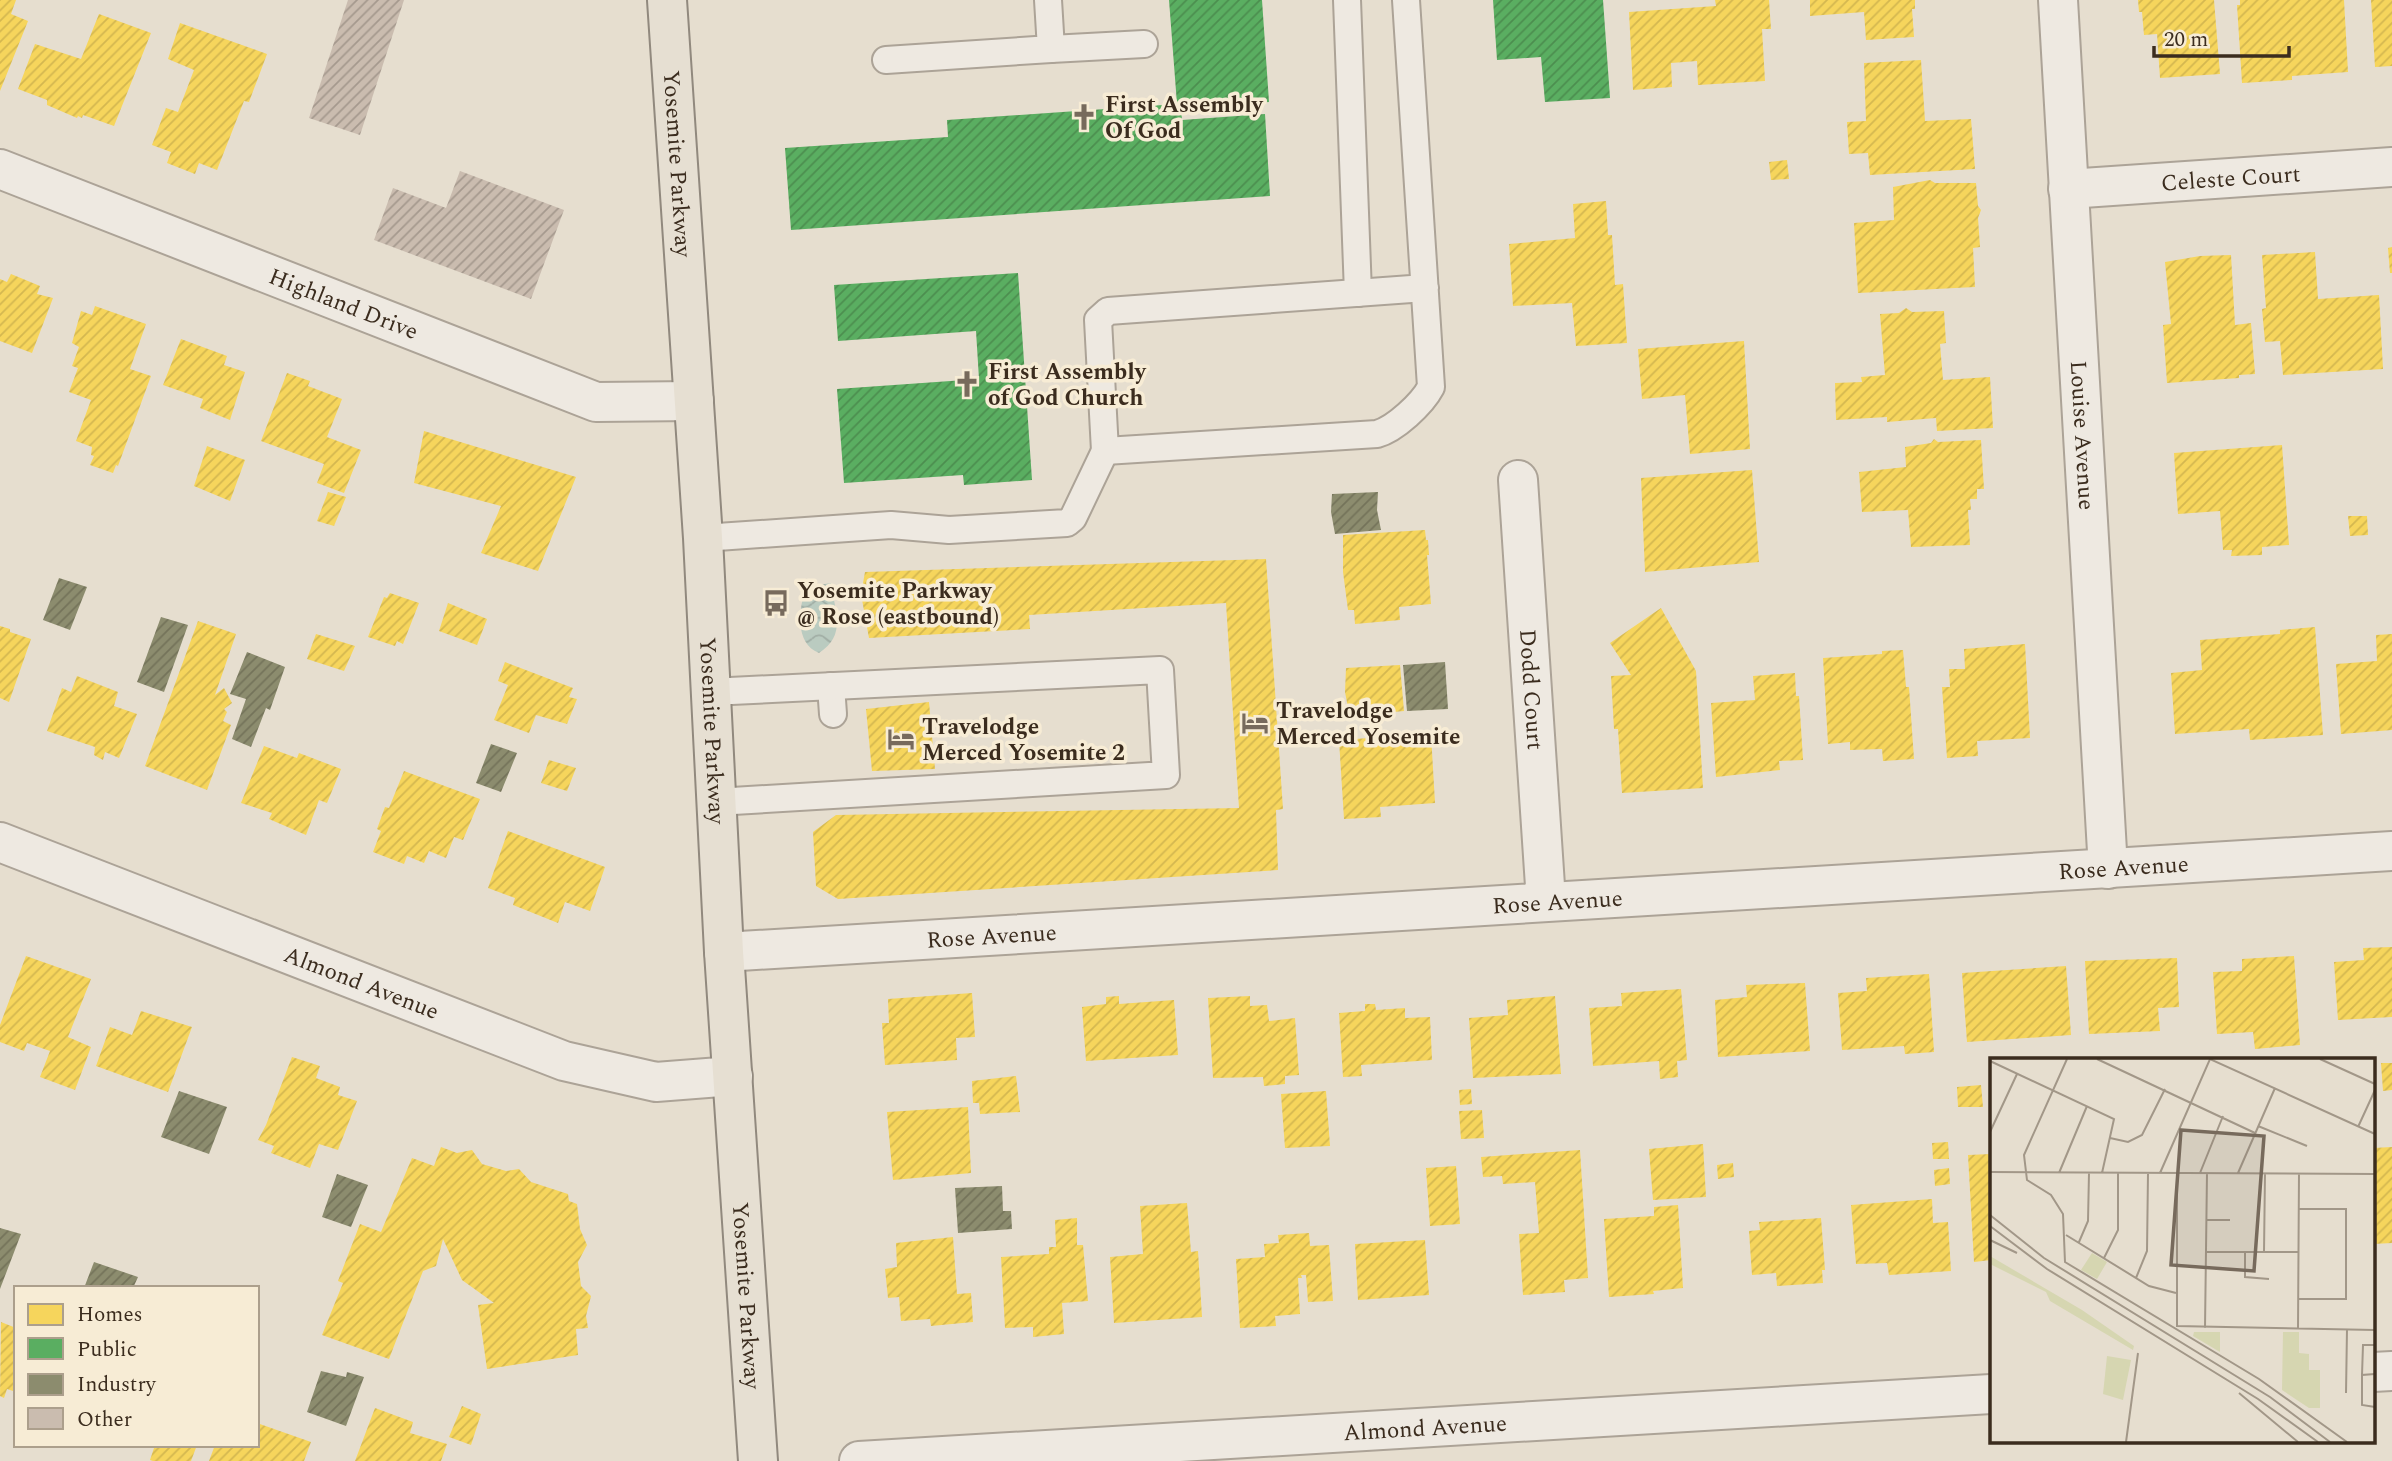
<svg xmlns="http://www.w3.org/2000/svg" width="2392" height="1461" font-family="Spectral,serif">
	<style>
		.water { fill: url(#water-waves) }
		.homes { fill: url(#homes-hatch) }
		.public { fill: url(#public-hatch) }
		.industry { fill: url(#industry-hatch) }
		.building { fill: url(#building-hatch) }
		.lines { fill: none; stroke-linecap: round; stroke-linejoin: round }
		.lane-casing { stroke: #aca397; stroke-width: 30 }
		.street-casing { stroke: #aca397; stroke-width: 42 }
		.primary-casing { stroke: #91897e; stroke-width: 42 }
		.lane { stroke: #eee9e1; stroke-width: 26 }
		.street { stroke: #eee9e1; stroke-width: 38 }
		.primary { stroke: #e6dfd2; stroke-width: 38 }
		.labels { text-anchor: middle; stroke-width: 7; stroke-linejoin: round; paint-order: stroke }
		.poi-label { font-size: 23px; font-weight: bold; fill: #3b2c1e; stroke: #f7ecd5; text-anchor: start }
		.street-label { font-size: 23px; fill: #3b2c1e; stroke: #f7ecd5 }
		.inset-road { fill: none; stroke: #a29788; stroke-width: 2 }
		.view { fill: #776a5c; fill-opacity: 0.15; stroke: #776a5c; stroke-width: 3.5 }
		.inset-edge { fill: none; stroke: #3b2c1e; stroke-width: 3.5 }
	</style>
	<defs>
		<pattern id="water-waves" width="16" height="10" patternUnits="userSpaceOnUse" patternTransform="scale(1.75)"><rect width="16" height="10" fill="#bacbc0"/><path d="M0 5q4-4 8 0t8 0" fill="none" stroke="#a1aea5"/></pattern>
		<pattern id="homes-hatch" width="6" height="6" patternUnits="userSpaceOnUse" patternTransform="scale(1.75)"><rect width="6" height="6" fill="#f6d55c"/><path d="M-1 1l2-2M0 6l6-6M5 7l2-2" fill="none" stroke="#d4b750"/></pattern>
		<pattern id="public-hatch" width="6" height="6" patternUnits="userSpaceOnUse" patternTransform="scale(1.75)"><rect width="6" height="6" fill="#5aae61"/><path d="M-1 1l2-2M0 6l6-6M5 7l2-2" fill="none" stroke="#4c8e4f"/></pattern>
		<pattern id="industry-hatch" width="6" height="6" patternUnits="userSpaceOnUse" patternTransform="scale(1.75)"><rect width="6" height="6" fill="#8c8c6e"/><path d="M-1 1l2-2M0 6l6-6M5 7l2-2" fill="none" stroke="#74735a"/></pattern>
		<pattern id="building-hatch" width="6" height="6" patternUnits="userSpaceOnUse" patternTransform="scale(1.75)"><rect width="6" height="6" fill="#cabcaf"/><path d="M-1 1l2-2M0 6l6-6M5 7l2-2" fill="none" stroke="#a5998e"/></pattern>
	</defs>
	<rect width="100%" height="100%" fill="#e6decf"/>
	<path class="water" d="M831,583C835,612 847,635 819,653C794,643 799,608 806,587Z"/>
	<g class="homes">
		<polygon points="0,0 16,0 11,14 28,21 0,91"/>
		<polygon points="1715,0 1769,0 1771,29 1762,29 1765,81 1698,85 1697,61 1671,63 1672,87 1633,90 1629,12 1716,6"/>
		<polygon points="1810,0 1915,0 1915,9 1912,9 1914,37 1866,40 1864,12 1810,16"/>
		<polygon points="2138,0 2214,0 2220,74 2160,78 2157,34 2144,35 2142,12 2139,12"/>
		<polygon points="2240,0 2344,0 2348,72 2292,76 2292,80 2242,83 2237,5 2240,5"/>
		<polygon points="2371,0 2392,0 2392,66 2375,67"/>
		<polygon points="99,14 151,33 114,126 83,115 82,118 78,116 77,118 47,105 47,100 18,89 35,44 81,59"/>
		<polygon points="180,23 267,54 249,102 244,101 217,170 199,163 195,174 167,163 171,152 152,145 166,108 178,112 194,70 168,59"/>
		<polygon points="1921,60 1925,121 1971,119 1975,169 1870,175 1868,153 1849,154 1847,122 1866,121 1864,63"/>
		<polygon points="1787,160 1789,179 1771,180 1769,162"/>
		<polygon points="1930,180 1935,183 1976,183 1978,206 1981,210 1978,218 1980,247 1973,248 1975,287 1858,293 1854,223 1894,220 1893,187"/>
		<polygon points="1606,201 1608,235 1612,235 1615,285 1623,284 1627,343 1576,346 1572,303 1513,306 1509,244 1575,238 1573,204"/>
		<polygon points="2392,247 2392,273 2390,273 2388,248"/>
		<polygon points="2315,252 2318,299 2379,295 2383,369 2283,375 2280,341 2265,342 2262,309 2266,308 2262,255"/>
		<polygon points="2231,255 2235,325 2251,323 2255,374 2239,375 2239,378 2167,383 2163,325 2171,324 2165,262 2200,256"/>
		<polygon points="11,274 40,286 37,294 53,298 32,353 0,341 0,279 7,282"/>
		<polygon points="95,306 146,324 130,369 151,376 118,466 116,465 113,473 90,465 94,456 91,455 92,447 76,441 91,400 69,392 78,368 72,366 79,347 72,343 81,311 92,315"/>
		<polygon points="1906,308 1912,312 1944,311 1946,343 1940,344 1943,380 1990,377 1993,428 1937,431 1936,418 1887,422 1887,417 1836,420 1835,383 1862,382 1861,377 1885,375 1880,314 1899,313"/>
		<polygon points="181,339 227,356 224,365 245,372 230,420 200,408 203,399 163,385"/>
		<polygon points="1744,341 1750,449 1690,454 1685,395 1642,399 1638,349"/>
		<polygon points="287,373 310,381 308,386 342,399 327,437 361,450 344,493 317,483 324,464 261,441"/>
		<polygon points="424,431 576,477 538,571 481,553 501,506 414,483"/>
		<polygon points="1934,439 1938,442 1981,440 1984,489 1977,489 1977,499 1970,499 1971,510 1968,510 1970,545 1911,547 1908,510 1862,512 1859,472 1906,467 1905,447 1931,443"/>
		<polygon points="2282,445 2289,545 2262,547 2262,555 2231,556 2232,550 2223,550 2220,511 2178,514 2174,453"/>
		<polygon points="207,446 245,460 230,501 194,486"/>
		<polygon points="1752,470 1759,562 1645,572 1641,478"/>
		<polygon points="328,492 346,497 334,526 317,521"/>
		<polygon points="2348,516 2367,516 2368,535 2350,536"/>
		<polygon points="1425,530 1426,540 1428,540 1429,555 1427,555 1431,604 1399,607 1400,620 1355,624 1354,610 1348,610 1343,572 1343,535"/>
		<polygon points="1266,559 1283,809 1276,810 1278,870 838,899 816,886 813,832 836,815 1239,808 1226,603 1029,615 1030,629 869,638 861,594 865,572"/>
		<polygon points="390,593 419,603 403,644 397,641 395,646 368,637 384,597 387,598"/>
		<polygon points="448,603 487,619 477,645 439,631"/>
		<polygon points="1661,608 1696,671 1703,788 1622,793 1618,729 1614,729 1611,676 1631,675 1610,643"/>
		<polygon points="198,621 236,634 215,695 224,688 232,703 224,709 227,712 223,721 231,725 207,790 145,766"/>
		<polygon points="0,626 10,629 10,632 31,639 9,702 0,698"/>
		<polygon points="2315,627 2323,735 2250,740 2249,729 2175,734 2171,673 2202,670 2200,640 2280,634 2280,630"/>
		<polygon points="316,634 355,646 344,671 307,659"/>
		<polygon points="2392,634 2392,730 2341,734 2336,664 2377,661 2376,635"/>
		<polygon points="2025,644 2030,738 1977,741 1978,756 1947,758 1942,687 1950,687 1949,669 1965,669 1964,649"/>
		<polygon points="1903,650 1906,687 1909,687 1914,759 1883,761 1882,749 1850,750 1850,742 1828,744 1823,658 1882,654 1882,651"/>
		<polygon points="505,662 573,688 569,697 577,699 567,724 536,715 529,733 494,720 508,685 498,681"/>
		<polygon points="1400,665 1404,711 1394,712 1394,716 1350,718 1345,692 1346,668"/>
		<polygon points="1795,673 1796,696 1799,696 1803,760 1779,761 1780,770 1716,777 1711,703 1755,700 1753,676"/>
		<polygon points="77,676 118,692 114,706 137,714 119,758 105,752 103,760 94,755 95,747 47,731 62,688 71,692"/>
		<polygon points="929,702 935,769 872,771 866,709"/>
		<polygon points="1431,734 1435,803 1380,807 1381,817 1344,819 1339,740"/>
		<polygon points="264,746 297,758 299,753 341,769 327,803 319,800 306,835 269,819 272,813 241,803"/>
		<polygon points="549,760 576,768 567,791 541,783"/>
		<polygon points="404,771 480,799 463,840 454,837 446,858 429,851 424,863 407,856 404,864 373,852 381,831 377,829 385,807 389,808"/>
		<polygon points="508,831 605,867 590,911 565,902 558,923 513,905 515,898 488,888"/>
		<polygon points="2392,947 2392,1017 2338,1020 2334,962 2364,960 2363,948"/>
		<polygon points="26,956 91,979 68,1037 91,1047 75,1090 40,1077 50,1051 27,1043 24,1051 0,1042 0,1025"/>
		<polygon points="2294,956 2300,1045 2255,1049 2253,1032 2217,1034 2213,972 2242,971 2242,959"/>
		<polygon points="2177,958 2179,1007 2158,1008 2160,1031 2089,1034 2085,961"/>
		<polygon points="2066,966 2071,1035 1967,1042 1962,973"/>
		<polygon points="1929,974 1934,1052 1905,1054 1904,1046 1842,1050 1838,993 1867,991 1866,978"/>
		<polygon points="1805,983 1810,1051 1718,1057 1715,1000 1747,997 1746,985"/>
		<polygon points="1681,989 1687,1060 1677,1061 1678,1077 1660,1079 1659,1061 1593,1066 1589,1008 1622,1006 1621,993"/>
		<polygon points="972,993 975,1037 956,1038 957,1060 885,1065 882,1023 889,1023 888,999"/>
		<polygon points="1119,996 1119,1004 1174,1000 1178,1055 1086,1061 1082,1007 1106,1004 1106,997"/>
		<polygon points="1250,996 1250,1006 1267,1005 1269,1021 1295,1018 1299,1075 1285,1076 1285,1084 1264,1086 1263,1077 1213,1078 1208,998"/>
		<polygon points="1555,996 1561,1074 1473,1078 1469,1018 1508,1015 1507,1000"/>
		<polygon points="1365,1004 1375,1004 1376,1010 1405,1008 1405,1018 1430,1017 1432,1060 1361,1065 1362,1076 1343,1077 1339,1013 1365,1011"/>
		<polygon points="141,1011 192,1027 168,1092 96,1066 110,1027 132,1035"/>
		<polygon points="292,1057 320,1066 316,1078 340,1087 338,1095 357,1101 338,1150 319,1144 310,1168 271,1153 274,1146 258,1140 266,1125"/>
		<polygon points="2381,1063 2392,1063 2392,1090 2383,1091"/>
		<polygon points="1016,1076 1020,1112 980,1114 979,1103 973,1103 972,1081"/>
		<polygon points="1981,1085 1983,1107 1958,1107 1957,1087"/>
		<polygon points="1471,1089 1472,1104 1460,1105 1459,1090"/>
		<polygon points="1326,1091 1330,1146 1285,1148 1281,1094"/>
		<polygon points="968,1107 971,1173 893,1180 887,1112"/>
		<polygon points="1482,1110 1484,1138 1461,1139 1459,1111"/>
		<polygon points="1948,1142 1949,1159 1933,1159 1932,1143"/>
		<polygon points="1703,1144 1706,1197 1653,1200 1649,1149"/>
		<polygon points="441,1147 457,1153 472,1150 482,1164 506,1171 519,1169 531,1182 568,1194 569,1201 577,1204 580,1229 587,1245 578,1262 581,1286 591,1296 586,1316 588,1328 576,1329 578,1355 487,1369 478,1305 494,1303 462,1280 443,1239 436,1266 423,1271 389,1359 322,1335 343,1283 338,1281 360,1224 381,1232 412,1158 434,1166"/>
		<polygon points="2392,1147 2392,1243 2373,1244 2373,1148"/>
		<polygon points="1580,1150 1588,1278 1564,1280 1565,1292 1523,1295 1519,1234 1539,1233 1535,1182 1503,1184 1502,1176 1483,1177 1481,1157"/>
		<polygon points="1991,1154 1991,1260 1974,1262 1968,1155"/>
		<polygon points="1733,1163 1734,1177 1718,1179 1717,1165"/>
		<polygon points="1456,1166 1460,1224 1430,1226 1426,1168"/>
		<polygon points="1949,1168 1950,1184 1935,1186 1934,1170"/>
		<polygon points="1932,1199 1933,1223 1948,1222 1951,1271 1889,1275 1887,1263 1856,1264 1851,1205"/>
		<polygon points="1187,1203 1191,1252 1198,1251 1202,1317 1114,1323 1110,1257 1143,1254 1140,1206"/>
		<polygon points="1678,1205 1683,1288 1653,1291 1654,1294 1609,1297 1604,1219 1654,1216 1654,1207"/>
		<polygon points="1077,1218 1077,1245 1083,1245 1088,1301 1062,1303 1064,1334 1033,1337 1033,1327 1005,1328 1001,1257 1049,1254 1049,1247 1056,1247 1055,1220"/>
		<polygon points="1821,1218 1825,1270 1822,1270 1823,1283 1777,1286 1776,1273 1752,1275 1749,1231 1760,1230 1759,1222"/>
		<polygon points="1309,1233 1310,1246 1329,1245 1333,1301 1308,1302 1306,1275 1301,1275 1302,1278 1298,1278 1300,1314 1275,1316 1276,1326 1240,1328 1236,1259 1265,1257 1264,1244 1279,1243 1278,1235"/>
		<polygon points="953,1237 957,1294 971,1293 973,1322 931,1326 930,1319 901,1321 899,1297 888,1298 885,1269 897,1267 896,1243"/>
		<polygon points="1425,1240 1429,1295 1358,1300 1355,1244"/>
		<polygon points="1,1322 16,1328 16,1392 7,1389 4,1398 0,1396"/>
		<polygon points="462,1406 481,1414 471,1445 449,1437"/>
		<polygon points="375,1408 413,1422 410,1433 447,1444 441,1461 355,1461"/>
		<polygon points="257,1423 311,1442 304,1461 209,1461 215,1445 257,1445"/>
		<polygon points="155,1445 197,1445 191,1461 153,1461 150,1460"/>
	</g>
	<g class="public">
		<polygon points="1169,0 1262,0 1269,102 1181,108 1182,120 1265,114 1270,196 791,230 785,148 948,137 947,120 1177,104"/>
		<polygon points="1493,0 1603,0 1610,98 1545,102 1541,57 1497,60"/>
		<polygon points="1018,273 1032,480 964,485 963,475 844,483 837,389 979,379 976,331 838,341 834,285"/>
	</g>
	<g class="industry">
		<polygon points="1378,492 1377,510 1381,530 1335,534 1331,512 1332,494"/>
		<polygon points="59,578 87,587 70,630 43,620"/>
		<polygon points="161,617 188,625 164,692 137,682"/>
		<polygon points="247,652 285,667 270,710 266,708 251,747 232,739 246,699 230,694"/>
		<polygon points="1445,662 1448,709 1407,711 1403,665"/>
		<polygon points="491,744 517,753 501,792 476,783"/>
		<polygon points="179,1091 227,1107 209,1154 161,1137"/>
		<polygon points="337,1174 368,1185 351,1227 322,1217"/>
		<polygon points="1002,1186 1003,1211 1011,1211 1012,1229 958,1233 955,1188"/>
		<polygon points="0,1228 21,1234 0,1289"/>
		<polygon points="94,1262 138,1277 133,1288 84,1288"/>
		<polygon points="321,1371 346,1377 347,1372 364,1377 346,1426 307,1412"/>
	</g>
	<g class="building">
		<polygon points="348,0 404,0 360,135 309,118"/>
		<polygon points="460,171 564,210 531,299 374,240 393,188 446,208"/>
	</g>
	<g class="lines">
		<defs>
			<g id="lane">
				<polyline points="1347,0 1358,293"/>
				<path d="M1406,0L1431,387C1422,404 1395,429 1377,434L1105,451L1098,320L1108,311L1425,288"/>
				<polyline points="1051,49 1144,44"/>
				<polyline points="886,60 1051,49 1048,0"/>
				<polyline points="703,538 891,525 949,530 1067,523 1073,518 1105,451"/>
				<polyline points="831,686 833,714"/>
				<polyline points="710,692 1160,670 1166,775 716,802"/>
			</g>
			<g id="street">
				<path id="s1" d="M2058,0L2108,869"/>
				<path id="s2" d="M0,169L596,402L694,401"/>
				<path id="s3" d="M2068,189L2392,167"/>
				<path id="s4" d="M1518,480L1546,901"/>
				<path id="s5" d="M0,842L564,1061L656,1082L733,1076"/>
				<path id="s6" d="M724,952L2392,851"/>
				<polyline points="2373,1372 2392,1371"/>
				<path id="s7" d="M859,1461L1991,1394"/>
			</g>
			<g id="primary">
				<path id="s8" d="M667,0L703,538L724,952L758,1461"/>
			</g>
		</defs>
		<use href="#lane" class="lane-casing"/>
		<use href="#street" class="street-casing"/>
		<use href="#primary" class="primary-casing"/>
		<use href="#lane" class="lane"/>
		<use href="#street" class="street"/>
		<use href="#primary" class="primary"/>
	</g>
	<defs>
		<symbol id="church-bare" viewBox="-9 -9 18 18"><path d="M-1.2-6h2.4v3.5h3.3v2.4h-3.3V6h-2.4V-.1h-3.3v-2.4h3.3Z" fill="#776a5c" stroke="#f7ecd5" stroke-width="2.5" paint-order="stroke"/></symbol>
		<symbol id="bus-bare" viewBox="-9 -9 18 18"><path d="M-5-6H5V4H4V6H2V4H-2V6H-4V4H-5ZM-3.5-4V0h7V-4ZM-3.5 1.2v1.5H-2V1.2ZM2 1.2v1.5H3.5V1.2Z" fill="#776a5c" stroke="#f7ecd5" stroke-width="2.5" paint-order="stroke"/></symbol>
		<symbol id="hotel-bare" viewBox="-9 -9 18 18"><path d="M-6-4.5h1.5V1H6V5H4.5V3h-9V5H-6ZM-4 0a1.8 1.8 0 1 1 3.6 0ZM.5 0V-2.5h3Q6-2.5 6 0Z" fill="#776a5c" stroke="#f7ecd5" stroke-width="2.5" paint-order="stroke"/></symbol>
	</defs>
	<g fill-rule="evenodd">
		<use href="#church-bare" x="1065" y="98" width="38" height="38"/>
		<use href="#church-bare" x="948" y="365" width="38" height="38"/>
		<use href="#bus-bare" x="757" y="584" width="38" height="38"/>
		<use href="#hotel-bare" x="1236" y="704" width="38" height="38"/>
		<use href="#hotel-bare" x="882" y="720" width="38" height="38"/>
	</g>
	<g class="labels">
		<g class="poi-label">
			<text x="1105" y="112">First Assembly<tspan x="1105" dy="26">Of God</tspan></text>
			<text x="988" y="379">First Assembly<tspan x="988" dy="26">of God Church</tspan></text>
			<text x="797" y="598">Yosemite Parkway<tspan x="797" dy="26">@ Rose (eastbound)</tspan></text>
			<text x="1276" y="718">Travelodge<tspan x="1276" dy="26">Merced Yosemite</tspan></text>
			<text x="922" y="734">Travelodge<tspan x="922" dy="26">Merced Yosemite 2</tspan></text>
		</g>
		<g class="street-label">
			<text dy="8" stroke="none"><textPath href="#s8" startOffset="164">Yosemite Parkway</textPath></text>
			<text dy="8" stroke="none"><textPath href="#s3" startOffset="163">Celeste Court</textPath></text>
			<text dy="8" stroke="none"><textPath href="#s2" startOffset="369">Highland Drive</textPath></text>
			<text dy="8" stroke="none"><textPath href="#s1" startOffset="436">Louise Avenue</textPath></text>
			<text dy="8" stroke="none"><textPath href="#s4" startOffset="210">Dodd Court</textPath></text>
			<text dy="8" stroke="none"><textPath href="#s8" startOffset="732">Yosemite Parkway</textPath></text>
			<text dy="8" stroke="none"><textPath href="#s6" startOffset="1402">Rose Avenue</textPath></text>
			<text dy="8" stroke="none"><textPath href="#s6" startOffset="835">Rose Avenue</textPath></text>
			<text dy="8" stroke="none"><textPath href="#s6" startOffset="268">Rose Avenue</textPath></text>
			<text dy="8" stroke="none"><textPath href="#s5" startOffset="388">Almond Avenue</textPath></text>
			<text dy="8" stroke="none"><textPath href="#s8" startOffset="1298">Yosemite Parkway</textPath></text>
			<text dy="8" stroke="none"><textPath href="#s7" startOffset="567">Almond Avenue</textPath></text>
		</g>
	</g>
	<g transform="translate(1990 1058)">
		<rect width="385" height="385" fill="#e6decf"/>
		<path d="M102,195L117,204L107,221L91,212ZM0,198L92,252L144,288L143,292L60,243L56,234L0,206ZM230,274V294L203,278L204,274ZM293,274H309V295L319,296V312H330V350H319L292,332ZM117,298L141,302L133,342L113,336Z" fill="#d6d6b1"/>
		<path class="inset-road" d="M77,1L34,97L37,122L61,137L73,156L75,204L269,321L357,384M107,1L265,75M330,1L385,26M0,3L124,61L112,115M268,68L317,88M368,69L385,32M0,74L27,16M120,80L138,84L152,77L175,31M0,114L385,116M69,115L97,48M170,115L220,1L385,76M187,115V268L385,272M210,115L233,58M248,115L285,30M0,157L54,200L280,339L340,384M216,162H240M0,168L57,211L268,341L328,384M76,177L159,228L186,235M0,182L27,195M89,184L98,163L99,115M216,194H309M255,194V219L279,221M274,194L275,115M114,200L128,172V115M146,220L157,193L158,115M308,241H356V151H309M215,270L217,115M308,271L309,115M385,316L372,317V347L385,349M372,317L373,287H385M249,335L308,384M356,335L357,271M136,384L148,295"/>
		<path class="view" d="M191,72L274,78L264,213L181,207Z"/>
		<rect width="385" height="385" class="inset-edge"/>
	</g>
	<rect x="14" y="1286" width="245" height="161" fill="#f7ecd5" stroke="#ac9f8c" stroke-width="2"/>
	<rect x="28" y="1304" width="35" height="21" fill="#f6d55c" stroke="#ac9f8c" stroke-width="2"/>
	<text x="77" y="1321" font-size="21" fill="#3b2c1e">Homes</text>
	<rect x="28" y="1338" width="35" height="21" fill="#5aae61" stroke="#ac9f8c" stroke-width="2"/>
	<text x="77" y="1356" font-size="21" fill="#3b2c1e">Public</text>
	<rect x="28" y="1374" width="35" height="21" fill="#8c8c6e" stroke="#ac9f8c" stroke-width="2"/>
	<text x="77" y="1391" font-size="21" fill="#3b2c1e">Industry</text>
	<rect x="28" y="1408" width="35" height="21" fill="#cabcaf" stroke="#ac9f8c" stroke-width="2"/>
	<text x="77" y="1426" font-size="21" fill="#3b2c1e">Other</text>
	<path d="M2154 46v10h135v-10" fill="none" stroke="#3b2c1e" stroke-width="3.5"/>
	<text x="2164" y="46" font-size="21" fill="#3b2c1e" stroke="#f7ecd5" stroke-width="5" paint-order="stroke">20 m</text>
</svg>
